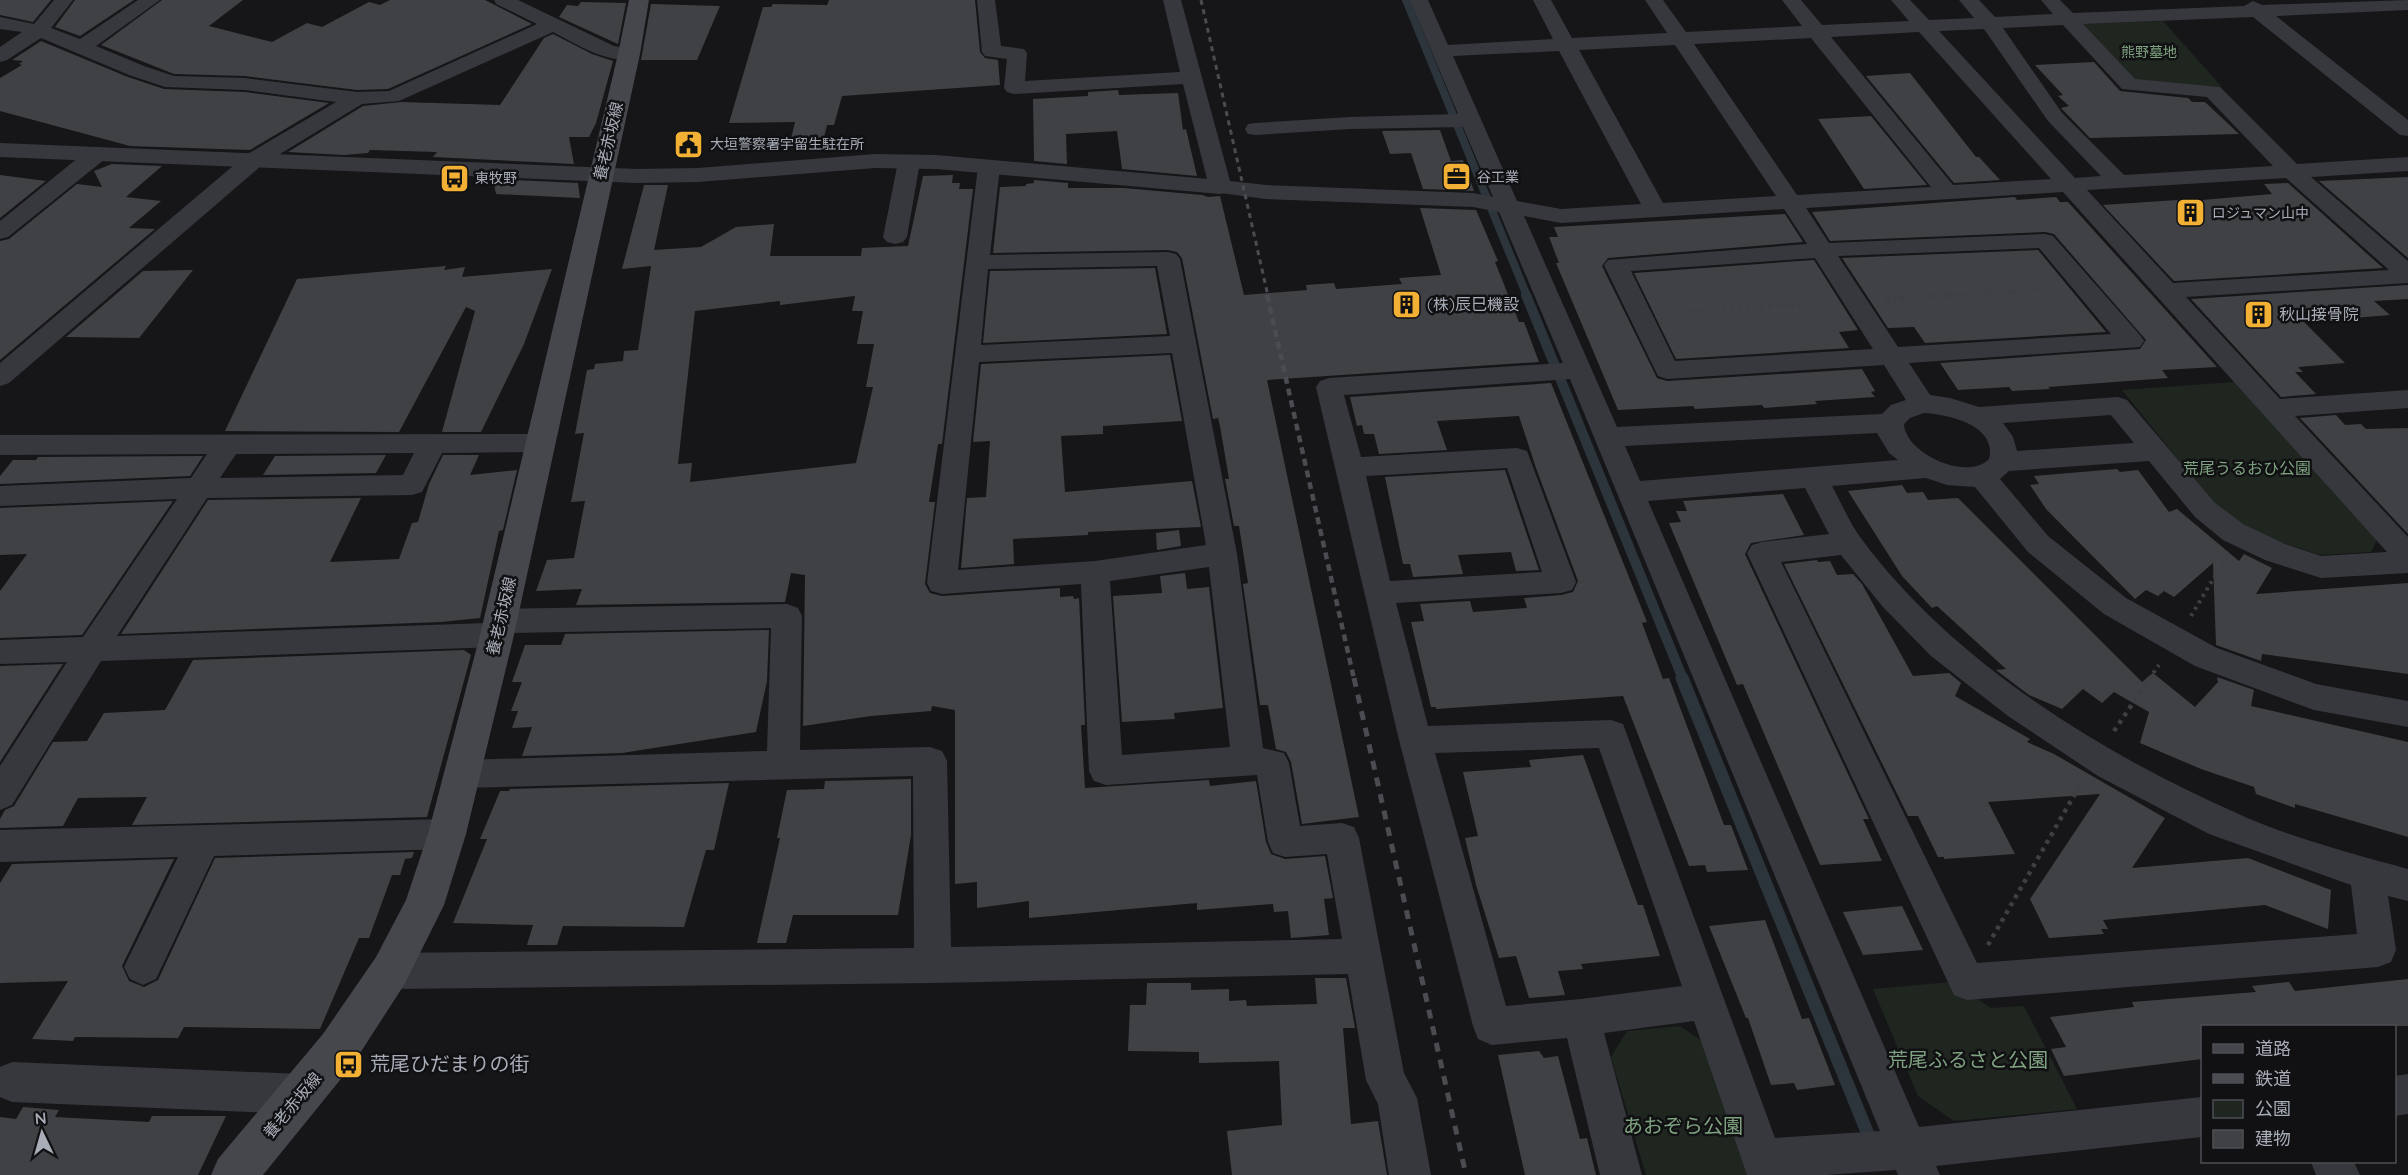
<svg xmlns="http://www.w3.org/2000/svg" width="2408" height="1175" font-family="Quicksand,'Noto Sans JP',sans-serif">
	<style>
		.green { fill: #1e261f }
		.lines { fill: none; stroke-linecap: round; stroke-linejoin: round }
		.stream-far2 { stroke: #2c353c; stroke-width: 8 }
		.stream-far1 { stroke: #2c353c; stroke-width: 10 }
		.stream { stroke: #2c353c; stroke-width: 13 }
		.building { fill: #404145; fill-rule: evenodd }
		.path-far2 { stroke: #3d3f44; stroke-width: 3; stroke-dasharray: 2 3; stroke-linecap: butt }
		.path-far1 { stroke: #3d3f44; stroke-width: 4; stroke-dasharray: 3 4.5; stroke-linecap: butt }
		.path { stroke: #3d3f44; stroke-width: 4.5; stroke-dasharray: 4 5; stroke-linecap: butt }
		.minor { fill: #37383d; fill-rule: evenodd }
		.tertiary { fill: #37383d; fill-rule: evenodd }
		.secondary { fill: #45474d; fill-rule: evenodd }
		.rail-far2 { stroke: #4a4c52; stroke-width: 3; stroke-dasharray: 5 4.5; stroke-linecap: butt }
		.rail-far1 { stroke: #4a4c52; stroke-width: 4.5; stroke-dasharray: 7 5; stroke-linecap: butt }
		.rail { stroke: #4a4c52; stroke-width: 5; stroke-dasharray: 9 8; stroke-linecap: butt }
		.labels { text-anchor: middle; stroke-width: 5; stroke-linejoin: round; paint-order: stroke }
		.far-park-label { font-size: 14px; fill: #7fa381; stroke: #111113 }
		.far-poi-label { font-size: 14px; fill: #a8adb8; stroke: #111113; text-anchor: start }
		.street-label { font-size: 16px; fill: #a8adb8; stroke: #111113 }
		.poi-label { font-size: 16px; fill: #a8adb8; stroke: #111113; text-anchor: start }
		.park-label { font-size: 16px; fill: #7fa381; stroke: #111113 }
		.near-park-label { font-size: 20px; fill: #7fa381; stroke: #111113 }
		.near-poi-label { font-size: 20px; fill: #a8adb8; stroke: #111113; text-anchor: start }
	</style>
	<rect width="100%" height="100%" fill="#161618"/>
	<g class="green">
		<polygon points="2163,21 2222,87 2137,83 2079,24"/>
		<polygon points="2234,382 2378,538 2371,552 2320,555 2265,537 2220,511 2122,390"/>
		<polygon points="1951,982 1991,1008 2024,1006 2077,1109 1954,1121 1918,1096 1873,989"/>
		<polygon points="1680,1026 1708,1045 1752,1175 1646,1175 1611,1057 1627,1031"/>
	</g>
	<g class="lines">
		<polyline class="stream-far2" points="1406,0 1527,296"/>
		<polyline class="stream-far1" points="1526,295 1683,679"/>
		<polyline class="stream" points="1682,678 1872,1144"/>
	</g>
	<g class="building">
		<polygon points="0,0 51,0 33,22 0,15"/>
		<polygon points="75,0 134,0 80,36 55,27"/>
		<polygon points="162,0 243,0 209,26 272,42 307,23 322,27 369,2 380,5 390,0 485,0 532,24 388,89 357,90 245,76 174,74 101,45"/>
		<polygon points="829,0 975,0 980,52 985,58 998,60 1000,85 842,96 834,125 827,125 822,146 789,147 795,122 729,123 763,7 771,7 773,4 827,5"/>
		<polygon points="581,2 626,3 618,44 559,17 567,5 578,6"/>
		<polygon points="651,4 720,6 697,60 641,60"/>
		<polygon points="553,34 592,54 613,61 596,123 589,137 569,137 574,164 433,157 437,152 370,150 368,153 344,155 288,152 363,106 401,102 500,105 544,38"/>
		<polygon points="41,41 128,77 164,89 245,92 329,103 250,150 130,146 0,111 0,78 22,65 19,64 23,61 12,60"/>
		<polygon points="2094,62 2120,91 2188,98 2192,102 2205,102 2239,134 2090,138 2061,108 2069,106 2058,96 2063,95 2035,65"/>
		<polygon points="1910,73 1976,157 1979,157 2000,180 1954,183 1866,76"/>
		<polygon points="1118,90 1119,95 1178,93 1183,130 1186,129 1197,176 1122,169 1117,131 1066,134 1067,164 1034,161 1033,99 1088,96 1088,92"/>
		<polygon points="1871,116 1927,185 1864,189 1818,119"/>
		<polygon points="1440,130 1451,161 1463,160 1474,191 1423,189 1411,153 1390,154 1382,131"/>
		<polygon points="112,164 162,166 126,197 161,201 129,228 155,229 0,360 0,241 9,239 77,184 102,187 94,171"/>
		<polygon points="0,175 46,181 0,218"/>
		<path d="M953,175L952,183H960L959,189H973L942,444H938L929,502H935L925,584L930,593L942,596L1060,588V597L1073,596L1074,599L1079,598L1085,725H1081L1085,788L1209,780L1210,786L1256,781L1266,842L1271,854L1285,859L1325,856L1333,898L1324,899L1329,935L1291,938L1288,911L1274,912L1273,904L1197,910V903L1029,918V901L977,908V882L955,884V710L932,706L931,711L871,716L803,726L805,575L791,573L785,602L576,605L582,589L536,591L547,560L574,558L585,501L571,502L584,433L575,434L587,370L594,369L595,364L623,361L624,351L638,350L651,266L622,269L644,185H668L654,250L701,247L736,227L774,224L770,256H861L862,248L908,246L923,176ZM855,296L852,311H863L857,344H874L866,387H873L856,463L690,482L692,463L678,464L695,311L780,301V305Z"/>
		<polygon points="2408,177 2408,258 2319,181"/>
		<polygon points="493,179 578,183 580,198 496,194"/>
		<polygon points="1034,180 1068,183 1068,188 1124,188 1202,195 1208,197 1220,196 1244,295 1307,290 1306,285 1334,283 1336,289 1402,284 1399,278 1441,275 1420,208 1476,210 1498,261 1495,262 1519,322 1524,322 1539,362 1267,380 1359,817 1302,824 1291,762 1286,752 1276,749 1268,705 1260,705 1243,584 1248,583 1239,526 1234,526 1225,479 1229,479 1220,426 1218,418 1213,419 1182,258 1177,252 1168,250 993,253 1000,187 1026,186 1026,184 1034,183"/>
		<polygon points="2288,183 2383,268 2174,281 2103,205 2177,200 2179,202 2272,194 2264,184"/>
		<polygon points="2015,197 2017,200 2056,197 2060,202 2068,202 2217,367 2162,370 2168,378 2048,387 2050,389 2012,391 2009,387 1958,390 1940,363 2140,349 2146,340 2054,234 2045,232 1830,241 1812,212"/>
		<polygon points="1785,214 1803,242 1608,258 1602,266 1657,378 1667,381 1862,369 1875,391 1871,392 1875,397 1815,401 1817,404 1764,408 1762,405 1695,409 1693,406 1618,410 1556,263 1559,263 1549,237 1558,237 1554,227"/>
		<polygon points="2038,250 2106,332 1925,343 1914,327 1888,328 1842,258"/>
		<polygon points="1814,260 1858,330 1839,332 1849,348 1676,359 1634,273"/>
		<polygon points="446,266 444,270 465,267 462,277 552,269 524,344 481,432 442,432 475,311 466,307 399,432 225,431 297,279"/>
		<polygon points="1155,268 1167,334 983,343 990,271"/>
		<polygon points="193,270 139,338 66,337 143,271"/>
		<polygon points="2408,285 2408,299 2374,301 2390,315 2304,322 2345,363 2298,367 2303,372 2295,372 2316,394 2281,397 2191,299"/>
		<polygon points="1170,355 1182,421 1103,426 1103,434 1061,436 1065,492 1192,481 1201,527 1088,532 1088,535 1013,539 1014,564 961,568 967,498 986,497 990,441 973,442 981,364"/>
		<polygon points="1551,383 1647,622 1642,623 1663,679 1669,678 1724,825 1731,825 1748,870 1707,872 1705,865 1689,866 1623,696 1436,709 1436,707 1431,707 1411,622 1424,621 1420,604 1470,601 1473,612 1527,608 1524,598 1561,595 1573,592 1578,581 1536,468 1519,416 1437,421 1447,450 1379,454 1374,434 1364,434 1362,425 1357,426 1350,397"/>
		<polygon points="2336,415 2345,425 2361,424 2366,429 2408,428 2408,534 2300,418"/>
		<polygon points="386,455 376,473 263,475 275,456"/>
		<polygon points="443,455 479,455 470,475 517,470 503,530 499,531 480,618 441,622 121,634 208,500 361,498 330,562 399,559 412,523 418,522 429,484"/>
		<polygon points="203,456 190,476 0,484 0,476 13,460 36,460 38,457"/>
		<polygon points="2117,469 2120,472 2138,470 2169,512 2177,509 2239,561 2244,554 2272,568 2256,594 2408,583 2408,674 2262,654 2261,661 2216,645 2213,563 2174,597 2164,591 2158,596 2146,590 2135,599 2046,509 2030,485 2039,484 2034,476"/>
		<polygon points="1505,470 1539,570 1516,571 1511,552 1458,555 1463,574 1413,577 1410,564 1403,564 1385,477"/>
		<polygon points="1902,485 1907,493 1923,492 1928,500 1958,498 2142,682 2153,673 2195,707 2218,682 2217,677 2254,690 2251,706 2408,742 2408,837 2295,804 2295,808 2256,794 2254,787 2201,769 2140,743 2149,712 2114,692 2102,703 2083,689 2062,709 2029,695 1996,670 2006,669 1937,606 1932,608 1902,576 1848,491"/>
		<polygon points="1783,494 1804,535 1751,543 1745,554 1869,819 1863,819 1882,861 1820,865 1743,684 1737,685 1669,523 1681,522 1676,511 1687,511 1683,501"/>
		<polygon points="173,501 82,635 0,638 0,591 27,554 0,555 0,508"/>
		<polygon points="1179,530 1181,546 1157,550 1156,533"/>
		<polygon points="1817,560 1818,562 1830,561 1837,575 1853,574 1862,584 1913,676 1949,673 1961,683 1955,696 2030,739 2027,742 2054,754 2165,818 2132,868 2248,858 2331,890 2328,929 2265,905 2103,920 2108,929 2101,929 2104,934 2049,938 2030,899 2100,794 1988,802 2015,854 1944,859 1944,857 1938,857 1918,816 1908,816 1784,564"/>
		<polygon points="1185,573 1187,589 1209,587 1223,708 1174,713 1175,719 1122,722 1113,596 1162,593 1160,576"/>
		<polygon points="769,630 767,681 756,732 622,753 522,756 532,727 512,728 518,711 511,711 522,682 512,682 525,645 561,645 565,634"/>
		<polygon points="464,650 471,655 427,817 132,825 147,797 78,798 63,826 0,828 0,819 5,810 14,806 53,742 87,741 104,713 165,710 193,660"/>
		<polygon points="63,664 0,762 0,666"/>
		<polygon points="1583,755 1638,905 1643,905 1660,956 1581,964 1583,969 1558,971 1565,995 1529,998 1516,956 1499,958 1476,885 1465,838 1478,836 1463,772 1531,767 1529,760"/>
		<polygon points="911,779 911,835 898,915 793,915 786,943 757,943 780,838 777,838 787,790 824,789 825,781"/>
		<polygon points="729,783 714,850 706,850 684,927 563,926 557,945 527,945 533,925 453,923 487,839 480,839 500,791 509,791 510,789"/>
		<polygon points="414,852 412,858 405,859 400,875 392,875 369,938 359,938 320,1029 184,1027 178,1038 75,1037 73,1041 32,1039 68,981 0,983 0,883 12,864 174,859 122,966 129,981 144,987 158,980 215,858"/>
		<polygon points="1902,906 1923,950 1863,955 1843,912"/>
		<polygon points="1765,920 1802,1019 1809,1018 1835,1085 1797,1090 1794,1083 1771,1085 1748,1018 1746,1018 1709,926"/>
		<polygon points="1315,978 1346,978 1355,1028 1343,1028 1351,1124 1378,1121 1387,1175 1232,1175 1227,1131 1282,1125 1279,1061 1199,1063 1199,1052 1128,1051 1130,1005 1146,1005 1147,983 1191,983 1191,990 1229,989 1229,1001 1246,1000 1247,1006 1317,1004"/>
		<polygon points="2408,979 2408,1026 2202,1026 2202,1059 2064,1076 2051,1049 2066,1047 2050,1017 2134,1007 2132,1002 2256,992 2252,986 2289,982 2295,991"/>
		<polygon points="1539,1051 1544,1058 1558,1056 1580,1139 1587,1138 1596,1175 1525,1175 1498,1055"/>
		<polygon points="23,1107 59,1110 55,1117 149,1122 152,1116 226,1116 198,1175 0,1175 0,1117 16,1119"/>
	</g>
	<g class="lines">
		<polyline class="path-far2" points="1934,296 2050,289"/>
		<g class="path-far1">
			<polyline points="1886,299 1958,295"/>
			<polyline points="1671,313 1822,303"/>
			<polyline points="2191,616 2224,561"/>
			<polyline points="2149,679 2159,665"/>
		</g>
		<g class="path">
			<polyline points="2114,731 2150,678"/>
			<polyline points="1988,945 2080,785"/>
		</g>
		<g class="minor">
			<path d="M54,0H73L51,28L80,39L138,0H160L96,46L144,66L174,76L245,78L357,92L389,91L537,24L496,4L494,0H518L614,46L636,50L639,54L636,58C607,65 577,44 553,32L399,101L362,104L262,165L9,383L0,386V363L246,155L336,102L245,90L165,87L129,75L41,38L7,60L0,62V47L22,32L0,29V17L34,24Z"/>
			<path d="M977,0H995L1001,46L1024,49L1027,53L1025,81L1180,72L1163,0H1181L1230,181L1266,185L1473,193L1493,197L1463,127L1350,129L1256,135L1248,134L1245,129L1248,124L1256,123L1350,117L1458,114L1410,0H1428L1448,45L1553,39L1533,0H1551L1572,38L1667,33L1645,0H1663L1686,32L1802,26L1782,0H1801L1822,25L1909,21L1891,0H1910L1929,20L1974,18L1959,0H1979L1995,17L2053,14L2041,0H2060L2073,13L2244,6L2253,1L2262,5L2408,0V10L2276,16L2408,120V136L2400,135L2253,17L2083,24L2135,79L2220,87L2297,164L2408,157V171L2311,177L2408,261V283L2186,297L2280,399L2408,390V408L2295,416L2408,537V573L2321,578L2265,560L2223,540L2195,517L2149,461L2009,471L2000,479L2048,536L2126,598L2217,648L2316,684L2408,701V727L2314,710L2195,666L2104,614L2028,552L1975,487L1947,485L1926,478L1832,486C1841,502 1849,522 1860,537C1950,659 2095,750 2232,811C2288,837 2349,853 2408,869V901L2388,896L2396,950L2391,962L2378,967L1967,1000L1954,995L1747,553L1752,545L1762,542L1829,534L1805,488L1648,501L1919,1127L2202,1097V1137L1936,1166L1940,1175H1898L1896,1170L1826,1175H1747L1694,1021L1604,1033L1642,1175H1600L1567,1038L1492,1045L1478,1039L1473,1026L1399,740L1316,387L1320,381L1329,378L1563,363L1499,212L1473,207L1266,199L1212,192L1209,187L1183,84L1014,94L1007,92L1004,88L1007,59L985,56L982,52ZM2063,25L2122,89L2207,97L2273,166L2124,175L2062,113L2003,28ZM1984,29L2048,121L2101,176L2075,178L1939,31ZM1919,32L2051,179L1953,185L1831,37ZM1811,38L1931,187L1797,195L1694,44ZM1675,45L1776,196L1663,203L1579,50ZM1559,51L1641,204L1561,209L1517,201L1453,56ZM2286,178L2389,270L2173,283L2087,190ZM2063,192L2387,552L2321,556L2285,544L2243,524L2215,503L2127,400L2118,397L1979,407L1950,398L1930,395L1909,363L2140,347L2144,341L2140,335L2053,236L2045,234L1829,243L1806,208ZM1784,209L1807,244L1608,260L1604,265L1658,376L1667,379L1884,365L1906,400L1891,405L1882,414L1617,427L1524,216L1561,223ZM2039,248L2111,334L1898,347L1838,256ZM1815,258L1873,349L1675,361L1631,271ZM1570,379L1880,1131L1775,1138L1623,724L1611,720L1428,726L1396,603L1561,593L1572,590L1576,582L1527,451L1517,448L1361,457L1344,395ZM1924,413C1947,414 1998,425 1989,459C1967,482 1905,453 1904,424L1910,418ZM2111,415L2134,443L2017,451L2013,437L2003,423ZM1877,433L1889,453L1898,460L1640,481L1625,446ZM1507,468L1542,572L1390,581L1366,476ZM1841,555L1883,607L1931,656L2008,716L2098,776L2209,834L2351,885L2357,934L1977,963L1781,562ZM1599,748L1682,986L1581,999L1506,1006L1435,753Z"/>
			<polygon points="97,147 105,149 108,154 105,159 8,237 0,239 0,221 89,149"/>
			<polygon points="909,155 917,157 920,162 907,237 903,242 895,244 887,242 883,237 898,162 901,157"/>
			<path d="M989,160L997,162L1000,167L990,255L1168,252L1176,254L1180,259L1237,554L1263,748L1284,753L1289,763L1300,826L1342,823L1354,827L1359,838L1404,1073L1417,1098L1431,1175H1389L1378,1104L1366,1080L1348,974L933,983L390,989L377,984L371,971L377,958L390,953L914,948L913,776L462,788L450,784L445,774L450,764L462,760L767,751L771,628L511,633L508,644L497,647L101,661L12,805L0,810V766L67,662L0,664V640L83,637L177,499L0,506V486L191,478L207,454L0,455V435L540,434L550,436L554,443L550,450L540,452L442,453L422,492L412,495L207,498L117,636L486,623L489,613L500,609L787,604L798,608L802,616L800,750L930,747L942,751L947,761L951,947L1342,939L1327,854L1285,857L1273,853L1268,842L1257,775L1106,785L1094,781L1089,771L1081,584L942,594L931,591L927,583L978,167L981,162ZM1157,266L1170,336L981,345L988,269ZM1172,353L1206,545L1095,561L958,570L979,362ZM414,453L403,475L220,478L236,454ZM1209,567L1230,747L1122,755L1110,581Z"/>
			<polygon points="447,819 459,823 464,834 459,845 447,849 214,856 156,979 143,985 130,979 124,967 178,857 0,862 0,830"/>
			<polygon points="12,1062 301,1074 315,1080 321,1094 315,1108 301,1114 12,1102 0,1097 0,1067"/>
			<polygon points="2408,1074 2408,1114 2394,1116 2394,1076"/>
			<polygon points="2311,1162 2354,1162 2360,1175 2316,1175"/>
		</g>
		<polygon class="tertiary" points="0,143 637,169 698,168 875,154 936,155 1220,180 1229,182 1232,187 1229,192 1220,194 936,169 875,168 698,182 637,183 0,157"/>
		<polygon class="secondary" points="629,0 649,0 640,54 514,635 466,834 444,905 404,985 353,1064 263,1175 211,1175 218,1159 323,1034 376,957 406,900 428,834 480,635 618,54"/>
		<polyline class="rail-far2" points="1201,0 1268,296"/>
		<polyline class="rail-far1" points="1267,295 1354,679"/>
		<polyline class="rail" points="1354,678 1466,1175"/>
	</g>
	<defs>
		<symbol id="civic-square" viewBox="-11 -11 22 22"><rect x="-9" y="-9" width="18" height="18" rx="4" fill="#f2b134" stroke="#111113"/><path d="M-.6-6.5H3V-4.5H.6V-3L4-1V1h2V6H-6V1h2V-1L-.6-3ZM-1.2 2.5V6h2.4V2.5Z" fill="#111"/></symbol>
		<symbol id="office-square" viewBox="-11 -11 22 22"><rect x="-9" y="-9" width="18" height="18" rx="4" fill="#f2b134" stroke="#111113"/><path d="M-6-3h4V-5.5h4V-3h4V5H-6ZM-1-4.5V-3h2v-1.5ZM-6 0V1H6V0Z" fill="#111"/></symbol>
		<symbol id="bus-square" viewBox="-11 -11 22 22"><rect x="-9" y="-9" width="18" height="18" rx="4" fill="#f2b134" stroke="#111113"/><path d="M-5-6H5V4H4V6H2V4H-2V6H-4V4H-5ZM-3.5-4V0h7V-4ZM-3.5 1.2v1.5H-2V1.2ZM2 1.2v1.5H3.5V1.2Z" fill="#111"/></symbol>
		<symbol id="building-square" viewBox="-11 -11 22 22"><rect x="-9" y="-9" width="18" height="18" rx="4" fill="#f2b134" stroke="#111113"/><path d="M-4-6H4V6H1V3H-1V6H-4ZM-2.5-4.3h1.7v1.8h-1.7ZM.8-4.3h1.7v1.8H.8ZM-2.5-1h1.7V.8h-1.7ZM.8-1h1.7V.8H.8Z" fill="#111"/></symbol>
	</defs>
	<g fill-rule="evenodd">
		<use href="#civic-square" x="672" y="128" width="33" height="33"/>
		<use href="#office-square" x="1440" y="160" width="33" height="33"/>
		<use href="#bus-square" x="438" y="162" width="33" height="33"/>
		<use href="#building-square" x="2174" y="196" width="33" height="33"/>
		<use href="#building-square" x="1390" y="288" width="33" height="33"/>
		<use href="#building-square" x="2242" y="298" width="33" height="33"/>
		<use href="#bus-square" x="332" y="1048" width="33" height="33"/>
	</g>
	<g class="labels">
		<g class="far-park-label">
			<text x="2149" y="57">熊野墓地</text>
		</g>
		<g class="far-poi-label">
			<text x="710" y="149">大垣警察署宇留生駐在所</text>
			<text x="1477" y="182">谷工業</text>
			<text x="475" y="183">東牧野</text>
			<text x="2212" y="218">ロジュマン山中</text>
		</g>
		<g class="street-label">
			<text transform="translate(608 141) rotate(-77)" y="6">養老赤坂線</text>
			<text transform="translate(501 616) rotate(-77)" y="6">養老赤坂線</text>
			<text transform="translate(292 1105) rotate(-50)" y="6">養老赤坂線</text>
		</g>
		<g class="poi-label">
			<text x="1427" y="310">(株)辰巳機設</text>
			<text x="2279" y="320">秋山接骨院</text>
		</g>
		<g class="park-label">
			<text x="2247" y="474">荒尾うるおひ公園</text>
		</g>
		<g class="near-park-label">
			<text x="1968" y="1067">荒尾ふるさと公園</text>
			<text x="1683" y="1133">あおぞら公園</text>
		</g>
		<g class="near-poi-label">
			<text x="370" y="1071">荒尾ひだまりの街</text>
		</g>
	</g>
	<rect x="2201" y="1025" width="195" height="138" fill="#111113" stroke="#4d4f55" stroke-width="1.5"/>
	<rect x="2213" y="1044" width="30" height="9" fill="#45474d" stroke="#4d4f55" stroke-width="1.5"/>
	<text x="2255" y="1055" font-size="18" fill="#a8adb8">道路</text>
	<rect x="2213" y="1074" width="30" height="9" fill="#4a4c52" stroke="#4d4f55" stroke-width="1.5"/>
	<text x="2255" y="1085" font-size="18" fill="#a8adb8">鉄道</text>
	<rect x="2213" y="1100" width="30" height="18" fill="#1e261f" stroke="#4d4f55" stroke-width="1.5"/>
	<text x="2255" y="1115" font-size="18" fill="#a8adb8">公園</text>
	<rect x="2213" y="1130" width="30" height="18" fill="#404145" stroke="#4d4f55" stroke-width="1.5"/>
	<text x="2255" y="1145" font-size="18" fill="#a8adb8">建物</text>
	<g transform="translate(42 1133) rotate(355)" stroke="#111113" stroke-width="4.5" paint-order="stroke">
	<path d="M0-4.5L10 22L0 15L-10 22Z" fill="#a8adb8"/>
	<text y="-9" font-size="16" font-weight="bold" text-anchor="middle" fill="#a8adb8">N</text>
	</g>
</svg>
